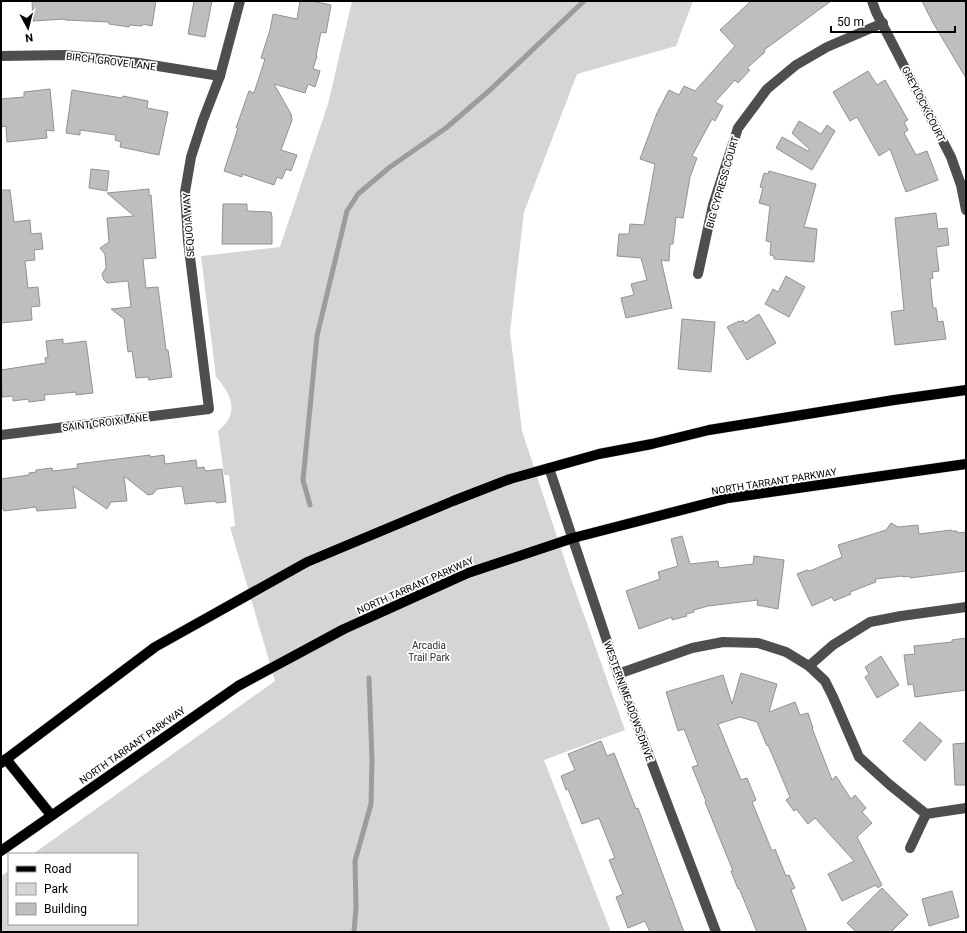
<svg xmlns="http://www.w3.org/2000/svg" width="967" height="933" font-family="Roboto,sans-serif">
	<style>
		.green { fill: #d5d5d5 }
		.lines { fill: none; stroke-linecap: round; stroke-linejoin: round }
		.stream { stroke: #9c9c9c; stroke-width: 5 }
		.building { fill: #bebebe; stroke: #929292 }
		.major-casing { stroke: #dbdbdb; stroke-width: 11 }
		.minor { stroke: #4e4e4e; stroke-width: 10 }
		.major { stroke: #000; stroke-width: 10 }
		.labels { text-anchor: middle; stroke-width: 3.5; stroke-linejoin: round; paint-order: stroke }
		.street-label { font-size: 10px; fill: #000; stroke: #fff }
		.park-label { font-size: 10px; fill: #2c2c2c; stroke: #fff }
	</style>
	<rect width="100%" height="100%" fill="#fff"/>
	<path class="green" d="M352,1H693L676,46L577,74L524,212L510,332L522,431L569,573L625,730L544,760L611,932H1V876L9,871V924H137V854H33L275,681L230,527L235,526L229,475H224L218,431C240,413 232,395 216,377L201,256L280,247L328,104Z"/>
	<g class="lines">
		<g class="stream">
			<polyline points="310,505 303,480 317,336 347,211 358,194 390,167 446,128 490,90 584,1"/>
			<polyline points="354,932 356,907 355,861 371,804 372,760 369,678"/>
		</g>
	</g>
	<g class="building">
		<polygon points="32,1 156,1 152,26 143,24 142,26 130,25 129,27 109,24 109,22 65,20 65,19 33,21"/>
		<polygon points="194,1 212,1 205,37 188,34"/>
		<polygon points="300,1 312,1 331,5 326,33 321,32 316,56 317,56 313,69 320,71 315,87 308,84 305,93 274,84 291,114 292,120 281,150 297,155 291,171 286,169 282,179 277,177 274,185 242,174 242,177 224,171 238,128 236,128 249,91 254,93 265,59 261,58 270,30 273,14 297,19"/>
		<polygon points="751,1 831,1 764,50 765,52 747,68 750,70 738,83 735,80 715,102 723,106 715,121 712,119 692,156 697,158 690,177 683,218 676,217 673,244 670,244 669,261 661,260 672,308 626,318 621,298 634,295 631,284 647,280 641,258 617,256 619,234 629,234 630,224 644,225 655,164 640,159 657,113 669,90 679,95 684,86 695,91 735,46 720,30"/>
		<polygon points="922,1 966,1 966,78 932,21"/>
		<polygon points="868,71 877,85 885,80 908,120 904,122 908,130 904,133 916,155 927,151 938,180 906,192 890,149 879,156 857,117 850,121 833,92"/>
		<polygon points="50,89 54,131 46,130 47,138 7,142 6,126 1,127 1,99 24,97 24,92"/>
		<polygon points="72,90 122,98 123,96 148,101 147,108 168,112 159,155 120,147 121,142 115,140 116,135 80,130 80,135 66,133"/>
		<polygon points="799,121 821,134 827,125 835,131 812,170 776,148 782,137 808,151 810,150 792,133"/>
		<polygon points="91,169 109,171 107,191 89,188"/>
		<polygon points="769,171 816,184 804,227 817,229 814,262 774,259 774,256 770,255 771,242 766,241 770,206 759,203 763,188 760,187 764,173 768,174"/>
		<polygon points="149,189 149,196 151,195 156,258 143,259 146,288 158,287 164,334 166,350 168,350 172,377 149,380 148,377 136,378 132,351 128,352 124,319 111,309 131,307 128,281 107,283 104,280 102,274 106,268 105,254 100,248 109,242 107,218 134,216 107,193"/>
		<polygon points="1,190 10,190 14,222 30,220 31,234 41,233 43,249 34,250 35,260 25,261 28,288 38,287 40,306 31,307 32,320 1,323"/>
		<polygon points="223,204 247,204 247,211 271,212 272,217 272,244 222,244"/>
		<polygon points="936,213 938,229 947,228 949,245 936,247 939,271 932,272 933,278 930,279 933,308 936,308 938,322 943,321 946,339 895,345 891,312 904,310 895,218"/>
		<polygon points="786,276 805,287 789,317 765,304 773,289 778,292"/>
		<polygon points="759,314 776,343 747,360 727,327 739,321 740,322 743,320 745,323"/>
		<polygon points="682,319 715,322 711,372 678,369"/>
		<polygon points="63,339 63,344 86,341 93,393 76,395 76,392 44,395 45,400 29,402 28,399 13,401 13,396 2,397 1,370 46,363 45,358 48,357 46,341"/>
		<polygon points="150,455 150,457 164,455 165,464 196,460 197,468 204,467 205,471 222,469 226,502 217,503 214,501 185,504 182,486 157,489 153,494 148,495 124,476 127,501 111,502 107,509 73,486 76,508 37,511 36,507 4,511 3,508 1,508 1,479 29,475 29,473 36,472 36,470 52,468 53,471 78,468 77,464"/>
		<polygon points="891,523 898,527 918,525 919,534 951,530 951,531 957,531 957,533 966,532 966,571 910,578 910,576 903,577 903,576 875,579 876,582 850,592 851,594 834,601 832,597 812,606 797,574 807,570 810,571 842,557 838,545 886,530"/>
		<polygon points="682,536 690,564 718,561 719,568 753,564 754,556 784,560 778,609 757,605 758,600 708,606 694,610 694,612 686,614 687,616 672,620 672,617 639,629 626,591 660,579 658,572 678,566 671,539"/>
		<polygon points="966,638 966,690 915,697 913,684 908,685 904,655 915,654 914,646 952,642 952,640"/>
		<polygon points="881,656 899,685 877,698 865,677 869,674 865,667"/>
		<polygon points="741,673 777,684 769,712 795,702 800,715 808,713 813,728 812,728 832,780 836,776 851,799 855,795 866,808 862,812 872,823 857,837 882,885 878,888 876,885 842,901 828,874 854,861 815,818 808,824 796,809 794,811 786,800 790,797 768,745 767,746 757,722 740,717 718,724 741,780 747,778 756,800 752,802 772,851 775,849 786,876 789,875 795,888 791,890 807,932 757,932 739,888 738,889 731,871 733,871 705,802 706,801 692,767 698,765 684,729 678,731 666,692 723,675 732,704"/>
		<polygon points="920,722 942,741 925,761 903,741"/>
		<polygon points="601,741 607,756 614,753 636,809 638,808 684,932 650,932 645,921 628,928 616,897 623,894 609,860 615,858 599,818 582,824 568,789 566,790 561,776 575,770 568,754"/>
		<polygon points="966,743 966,785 955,785 953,744"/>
		<polygon points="882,888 908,915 891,932 856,932 847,923"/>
		<polygon points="952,891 959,917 929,926 922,899"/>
	</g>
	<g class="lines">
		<defs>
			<g id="major">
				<polyline points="6,759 51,815"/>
				<polyline points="1,763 155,647 307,562 453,501 510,479 599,454 652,444 709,430 894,400 966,390"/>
				<polyline points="1,851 238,686 344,629 468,573 573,538 728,498 966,464"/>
			</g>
		</defs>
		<use href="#major" class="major-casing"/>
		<g class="minor">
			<polyline points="872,1 876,12 951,157 961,185 966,210"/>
			<polyline points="1,56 65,55 139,63 220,76"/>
			<polyline points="698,274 713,205 738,128 767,89 796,65 827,47 883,23"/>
			<polyline points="1,435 209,409 188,241 185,192 191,157 203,120 220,76 240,1"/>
			<polyline points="549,468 618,674 716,932"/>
			<polyline points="809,666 833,645 870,622 901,616 966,607"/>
			<polyline points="618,674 692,648 723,642 758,643 786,652 809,666 825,681 833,697 859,757 890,785 926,814 966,808"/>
			<polyline points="910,848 926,814"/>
		</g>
		<use href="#major" class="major"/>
	</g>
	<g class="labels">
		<g class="street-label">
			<text transform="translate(111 61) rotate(7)" y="4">BIRCH GROVE LANE</text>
			<text transform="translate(924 104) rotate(63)" y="4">GREYLOCK COURT</text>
			<text transform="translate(722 182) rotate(-74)" y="4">BIG CYPRESS COURT</text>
			<text transform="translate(188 225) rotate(-94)" y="4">SEQUOIA WAY</text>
			<text transform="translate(105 422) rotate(-7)" y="4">SAINT CROIX LANE</text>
			<text transform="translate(774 481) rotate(-9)" y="4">NORTH TARRANT PARKWAY</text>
			<text transform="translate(415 585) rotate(-24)" y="4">NORTH TARRANT PARKWAY</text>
			<text transform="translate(629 701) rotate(70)" y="4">WESTERN MEADOWS DRIVE</text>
			<text transform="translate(132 745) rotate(-35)" y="4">NORTH TARRANT PARKWAY</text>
		</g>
		<g class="park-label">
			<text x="429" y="649">Arcadia<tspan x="429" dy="12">Trail Park</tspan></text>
		</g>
	</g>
	<rect width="967" height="933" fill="none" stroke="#000000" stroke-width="4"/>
	<rect x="8" y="853" width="130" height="72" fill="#ffffff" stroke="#999999"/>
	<rect x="16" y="866" width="20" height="6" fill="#000000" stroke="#999999"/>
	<text x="44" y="873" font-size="12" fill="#000000">Road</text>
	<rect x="16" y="883" width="20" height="12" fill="#d5d5d5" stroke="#999999"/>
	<text x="44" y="893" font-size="12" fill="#000000">Park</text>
	<rect x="16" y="903" width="20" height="12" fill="#bebebe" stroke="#999999"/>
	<text x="44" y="913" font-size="12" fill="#000000">Building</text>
	<g transform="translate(28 28) rotate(173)" stroke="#ffffff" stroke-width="3" paint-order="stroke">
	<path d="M0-3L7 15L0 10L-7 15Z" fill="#000000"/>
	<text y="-6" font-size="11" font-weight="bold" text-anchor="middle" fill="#000000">N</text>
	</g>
	<path d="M831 26v6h124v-6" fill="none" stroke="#000000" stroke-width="2"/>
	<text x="837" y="26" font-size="12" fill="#000000" stroke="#ffffff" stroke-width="3" paint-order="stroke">50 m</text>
</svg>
